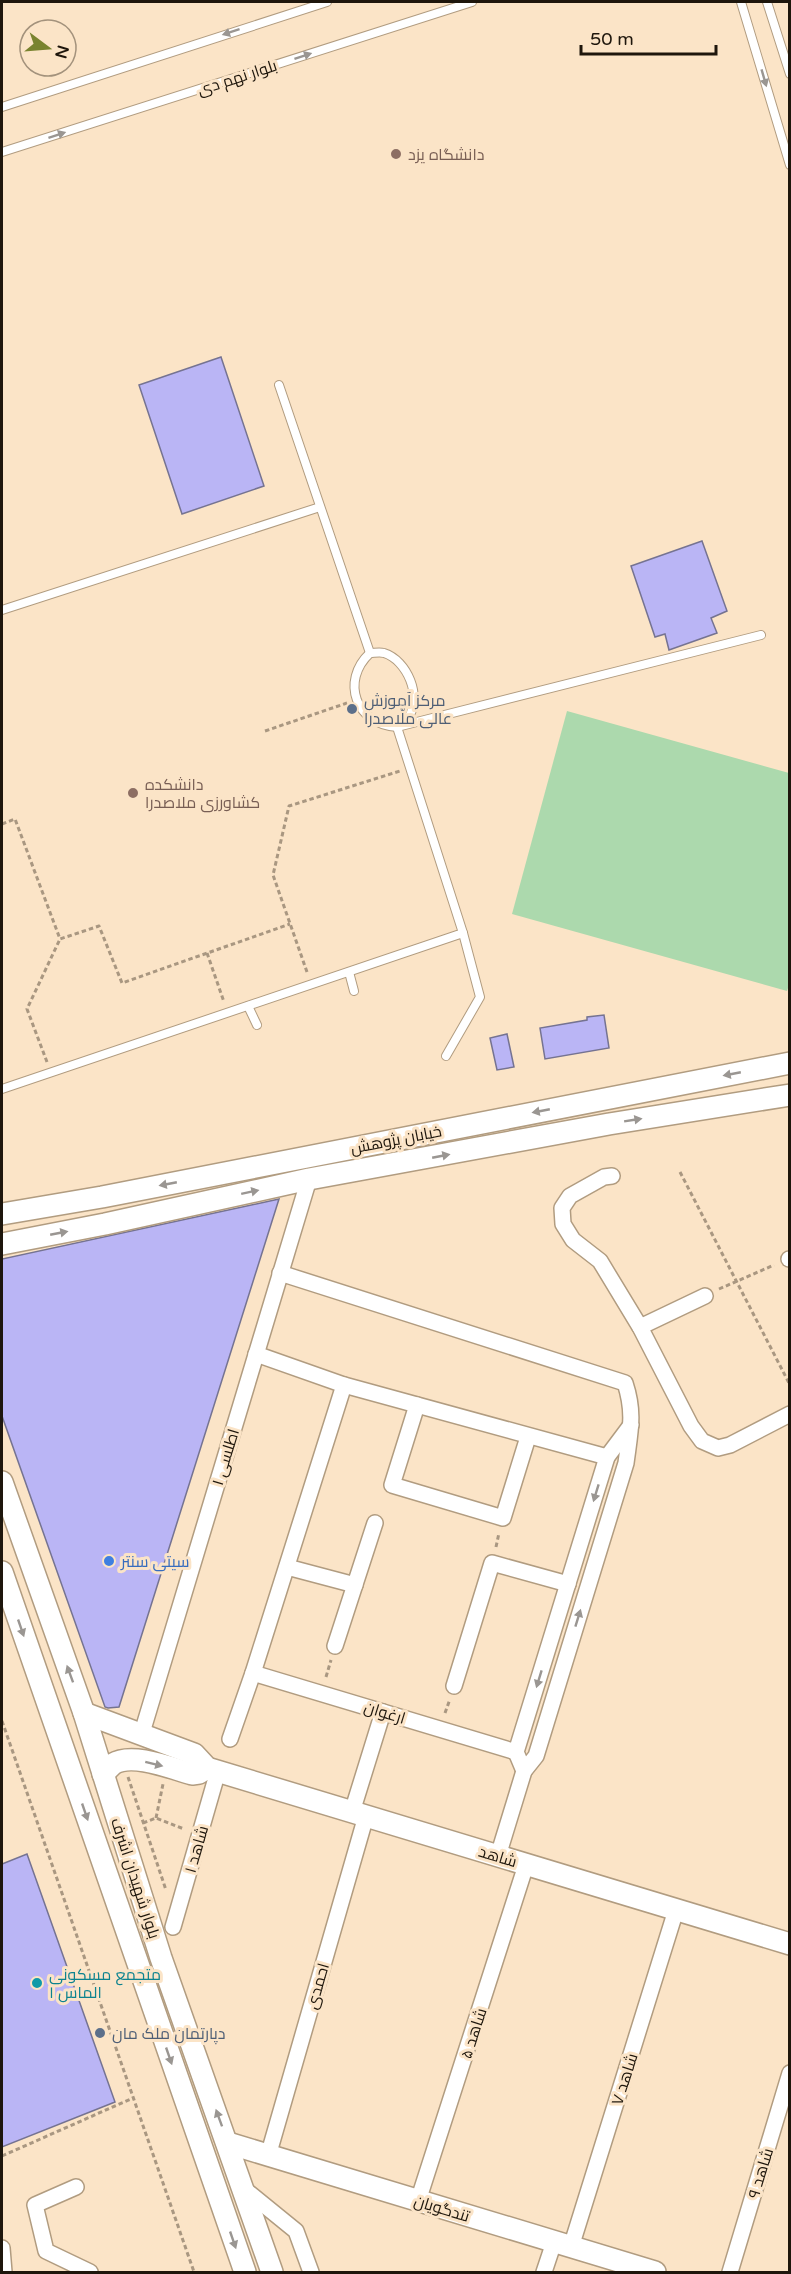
<svg xmlns="http://www.w3.org/2000/svg" width="791" height="2274" font-family="'Varela Round',Cairo,sans-serif">
	<style>
		.grass { fill: #acd9ad }
		.building { fill: #bab5f5; stroke: #757391; stroke-width: 1.5 }
		.lines { fill: none; stroke-linecap: round; stroke-linejoin: round }
		.lane-casing { stroke: #b19c80; stroke-width: 10 }
		.street-casing { stroke: #b19c80; stroke-width: 18 }
		.secondary-casing { stroke: #b19c80; stroke-width: 24 }
		.path { stroke: #a99781; stroke-width: 3; stroke-dasharray: 4.5 3; stroke-linecap: butt }
		.lane { stroke: #fff; stroke-width: 8 }
		.street { stroke: #fff; stroke-width: 15 }
		.secondary { stroke: #fff; stroke-width: 21 }
		.oneway { fill: #9a9692 }
		.education-dot { fill: #8d6e63; stroke: #fbe4c7; stroke-width: 2 }
		.service-dot { fill: #5c6f8a; stroke: #fbe4c7; stroke-width: 2 }
		.shop-dot { fill: #3f7fe0; stroke: #fbe4c7; stroke-width: 2 }
		.culture-dot { fill: #0f9aa8; stroke: #fbe4c7; stroke-width: 2 }
		.labels { text-anchor: middle; stroke-width: 6; stroke-linejoin: round; paint-order: stroke }
		.street-label { font-size: 16px; fill: #1e160c; stroke: #fbe4c7 }
		.education-label { font-size: 16px; fill: #785e54; stroke: #fbe4c7; text-anchor: start }
		.service-label { font-size: 16px; fill: #4e5e75; stroke: #fbe4c7; text-anchor: start }
		.shop-label { font-size: 16px; fill: #366cbe; stroke: #fbe4c7; text-anchor: start }
		.culture-label { font-size: 16px; fill: #0d838f; stroke: #fbe4c7; text-anchor: start }
	</style>
	<rect width="100%" height="100%" fill="#fbe4c7"/>
	<polygon class="grass" points="567,711 789,773 790,982 787,991 512,914"/>
	<g class="building">
		<polygon points="221,357 264,486 182,514 139,385"/>
		<polygon points="702,541 727,611 711,618 717,633 669,650 665,634 655,637 631,566"/>
		<polygon points="604,1015 609,1048 545,1059 540,1028 587,1020 587,1017"/>
		<polygon points="507,1034 514,1067 497,1070 490,1038"/>
		<polygon points="279,1199 119,1707 108,1708 105,1707 2,1416 2,1259"/>
		<polygon points="27,1854 115,2102 2,2147 2,1864"/>
	</g>
	<g class="lines">
		<defs>
			<g id="lane">
				<polyline points="741,2 790,165"/>
				<polyline points="767,2 790,74"/>
				<polyline points="2,107 327,2"/>
				<polyline points="2,152 472,2"/>
				<polyline points="279,385 370,653"/>
				<polyline points="2,610 320,507"/>
				<path d="M370,653C374,653 380,652 384,653C407,660 423,697 408,718C406,721 400,724 397,727C356,725 340,681 370,653Z"/>
				<polyline points="349,972 354,991"/>
				<polyline points="248,1006 257,1025"/>
				<polyline points="446,1056 480,997 463,933"/>
				<polyline points="2,1089 463,933 397,727 761,635"/>
			</g>
			<g id="street">
				<polyline points="612,1176 604,1177 570,1196 562,1208 563,1224 573,1240 600,1261 640,1327 691,1426 702,1441 718,1448 730,1445 790,1414"/>
				<polyline points="789,1259 790,1259"/>
				<path d="M280,1273L625,1383C635,1413 630,1432 626,1463L536,1756L524,1771L498,1856"/>
				<polyline points="640,1327 705,1296"/>
				<polyline points="256,1354 344,1385 607,1457"/>
				<polyline points="417,1405 392,1485 503,1518 528,1437"/>
				<polyline points="287,1567 355,1585"/>
				<polyline points="335,1646 375,1523"/>
				<polyline points="253,1673 516,1752"/>
				<polyline points="454,1686 492,1563 568,1584"/>
				<polyline points="141,1736 309,1179"/>
				<polyline points="230,1739 253,1673 344,1385"/>
				<polyline points="524,1771 516,1752 607,1457 631,1425"/>
				<polyline points="352,1812 383,1712"/>
				<polyline points="173,1927 218,1771"/>
				<polyline points="268,2156 366,1816"/>
				<polyline points="76,2187 35,2205 46,2251 90,2272"/>
				<polyline points="243,2188 296,2231 311,2272"/>
				<polyline points="418,2201 526,1865"/>
				<polyline points="571,2247 676,1910"/>
				<polyline points="2,2248 4,2272"/>
				<polyline points="544,2272 554,2242"/>
				<polyline points="730,2272 790,2073"/>
			</g>
			<g id="secondary">
				<polyline points="2,1214 102,1197 790,1063"/>
				<polyline points="2,1244 105,1224 309,1179 609,1124 790,1095"/>
				<polyline points="2,1482 84,1713 161,1958 272,2272"/>
				<polyline points="2,1572 245,2272"/>
				<polyline points="84,1713 194,1754 207,1768 790,1944"/>
				<path d="M103,1774C106,1771 110,1767 113,1764C132,1752 171,1768 192,1774L199,1773L207,1768"/>
				<polyline points="228,2143 655,2272"/>
			</g>
		</defs>
		<use href="#lane" class="lane-casing"/>
		<use href="#street" class="street-casing"/>
		<use href="#secondary" class="secondary-casing"/>
		<g class="path">
			<polyline points="265,731 347,703"/>
			<polyline points="2,824 15,819 60,939 99,926 122,983 290,924"/>
			<polyline points="207,953 224,1002"/>
			<polyline points="307,972 273,875 289,806 400,771"/>
			<polyline points="47,1062 27,1009 60,939"/>
			<polyline points="680,1172 790,1385"/>
			<polyline points="719,1289 774,1265"/>
			<polyline points="496,1547 499,1533"/>
			<polyline points="326,1677 331,1660"/>
			<polyline points="445,1713 450,1699"/>
			<polyline points="2,1721 194,2272"/>
			<polyline points="128,1777 166,1890"/>
			<polyline points="156,1818 163,1784"/>
			<polyline points="143,1823 156,1818 184,1829"/>
			<polyline points="2,2156 133,2098"/>
		</g>
		<use href="#lane" class="lane"/>
		<use href="#street" class="street"/>
		<use href="#secondary" class="secondary"/>
	</g>
	<defs><path id="oneway-solid" d="M-6-.8H1V-3.2L6.5 0L1 3.2V.8H-6Z" transform="scale(1.5)"/></defs>
	<g class="oneway">
		<use href="#oneway-solid" transform="translate(231 32) rotate(162)"/>
		<use href="#oneway-solid" transform="translate(303 56) rotate(-18)"/>
		<use href="#oneway-solid" transform="translate(764 78) rotate(74)"/>
		<use href="#oneway-solid" transform="translate(57 135) rotate(-18)"/>
		<use href="#oneway-solid" transform="translate(732 1074) rotate(169)"/>
		<use href="#oneway-solid" transform="translate(541 1111) rotate(169)"/>
		<use href="#oneway-solid" transform="translate(633 1120) rotate(-9)"/>
		<use href="#oneway-solid" transform="translate(441 1156) rotate(-11)"/>
		<use href="#oneway-solid" transform="translate(168 1184) rotate(169)"/>
		<use href="#oneway-solid" transform="translate(250 1192) rotate(-12)"/>
		<use href="#oneway-solid" transform="translate(59 1233) rotate(-11)"/>
		<use href="#oneway-solid" transform="translate(596 1493) rotate(107)"/>
		<use href="#oneway-solid" transform="translate(578 1618) rotate(-73)"/>
		<use href="#oneway-solid" transform="translate(21 1628) rotate(71)"/>
		<use href="#oneway-solid" transform="translate(70 1674) rotate(-110)"/>
		<use href="#oneway-solid" transform="translate(539 1679) rotate(107)"/>
		<use href="#oneway-solid" transform="translate(154 1764) rotate(14)"/>
		<use href="#oneway-solid" transform="translate(85 1812) rotate(71)"/>
		<use href="#oneway-solid" transform="translate(169 2056) rotate(71)"/>
		<use href="#oneway-solid" transform="translate(219 2118) rotate(-110)"/>
		<use href="#oneway-solid" transform="translate(233 2240) rotate(71)"/>
	</g>
	<g class="education-dot">
		<circle cx="396" cy="154" r="6"/>
		<circle cx="133" cy="793" r="6"/>
	</g>
	<g class="service-dot">
		<circle cx="352" cy="709" r="6"/>
		<circle cx="100" cy="2033" r="6"/>
	</g>
	<circle class="shop-dot" cx="109" cy="1561" r="6"/>
	<circle class="culture-dot" cx="37" cy="1983" r="6"/>
	<g class="labels">
		<g class="street-label">
			<text transform="translate(237 77) rotate(-18)" y="6">بلوار نهم دی</text>
			<text transform="translate(396 1139) rotate(-11)" y="6">خیابان پژوهش</text>
			<text transform="translate(225 1457) rotate(-73)" y="6">اطلسی ۱</text>
			<text transform="translate(385 1712) rotate(17)" y="6">ارغوان</text>
			<text transform="translate(196 1849) rotate(-74)" y="6">شاهد ۱</text>
			<text transform="translate(498 1856) rotate(17)" y="6">شاهد</text>
			<text transform="translate(136 1878) rotate(72)" y="6">بلوار شهیدان اشرف</text>
			<text transform="translate(317 1986) rotate(-74)" y="6">احمدی</text>
			<text transform="translate(473 2033) rotate(-72)" y="6">شاهد ۵</text>
			<text transform="translate(624 2079) rotate(-72)" y="6">شاهد ۷</text>
			<text transform="translate(760 2173) rotate(-73)" y="6">شاهد ۹</text>
			<text transform="translate(442 2208) rotate(17)" y="6">تندگویان</text>
		</g>
		<g class="education-label">
			<text x="408" y="160">دانشگاه یزد</text>
			<text x="145" y="790">دانشکده<tspan x="145" dy="18">کشاورزی ملاصدرا</tspan></text>
		</g>
		<g class="service-label">
			<text x="364" y="706">مرکز آموزش<tspan x="364" dy="18">عالی ملّاصدرا</tspan></text>
			<text x="112" y="2039">دپارتمان ملک مان</text>
		</g>
		<g class="shop-label">
			<text x="121" y="1567">سیتی سنتر</text>
		</g>
		<g class="culture-label">
			<text x="49" y="1980">متجمع مسکونی<tspan x="49" dy="18">الماس ۱</tspan></text>
		</g>
	</g>
	<rect width="791" height="2274" fill="none" stroke="#1e160c" stroke-width="6"/>
	<g transform="translate(48 48) rotate(106)"><circle r="28" fill="#fbe4c7" stroke="#a3927c" stroke-width="1.5"/>
	<path d="M0-4.5L10 22L0 15L-10 22Z" fill="#79832f"/>
	<text y="-9" font-size="16" font-weight="bold" text-anchor="middle" fill="#1e160c">N</text>
	</g>
	<path d="M581 45v9h135v-9" fill="none" stroke="#1e160c" stroke-width="3"/>
	<text x="590" y="45" font-size="18" fill="#1e160c" stroke="#fbe4c7" stroke-width="4.5" paint-order="stroke">50 m</text>
</svg>
